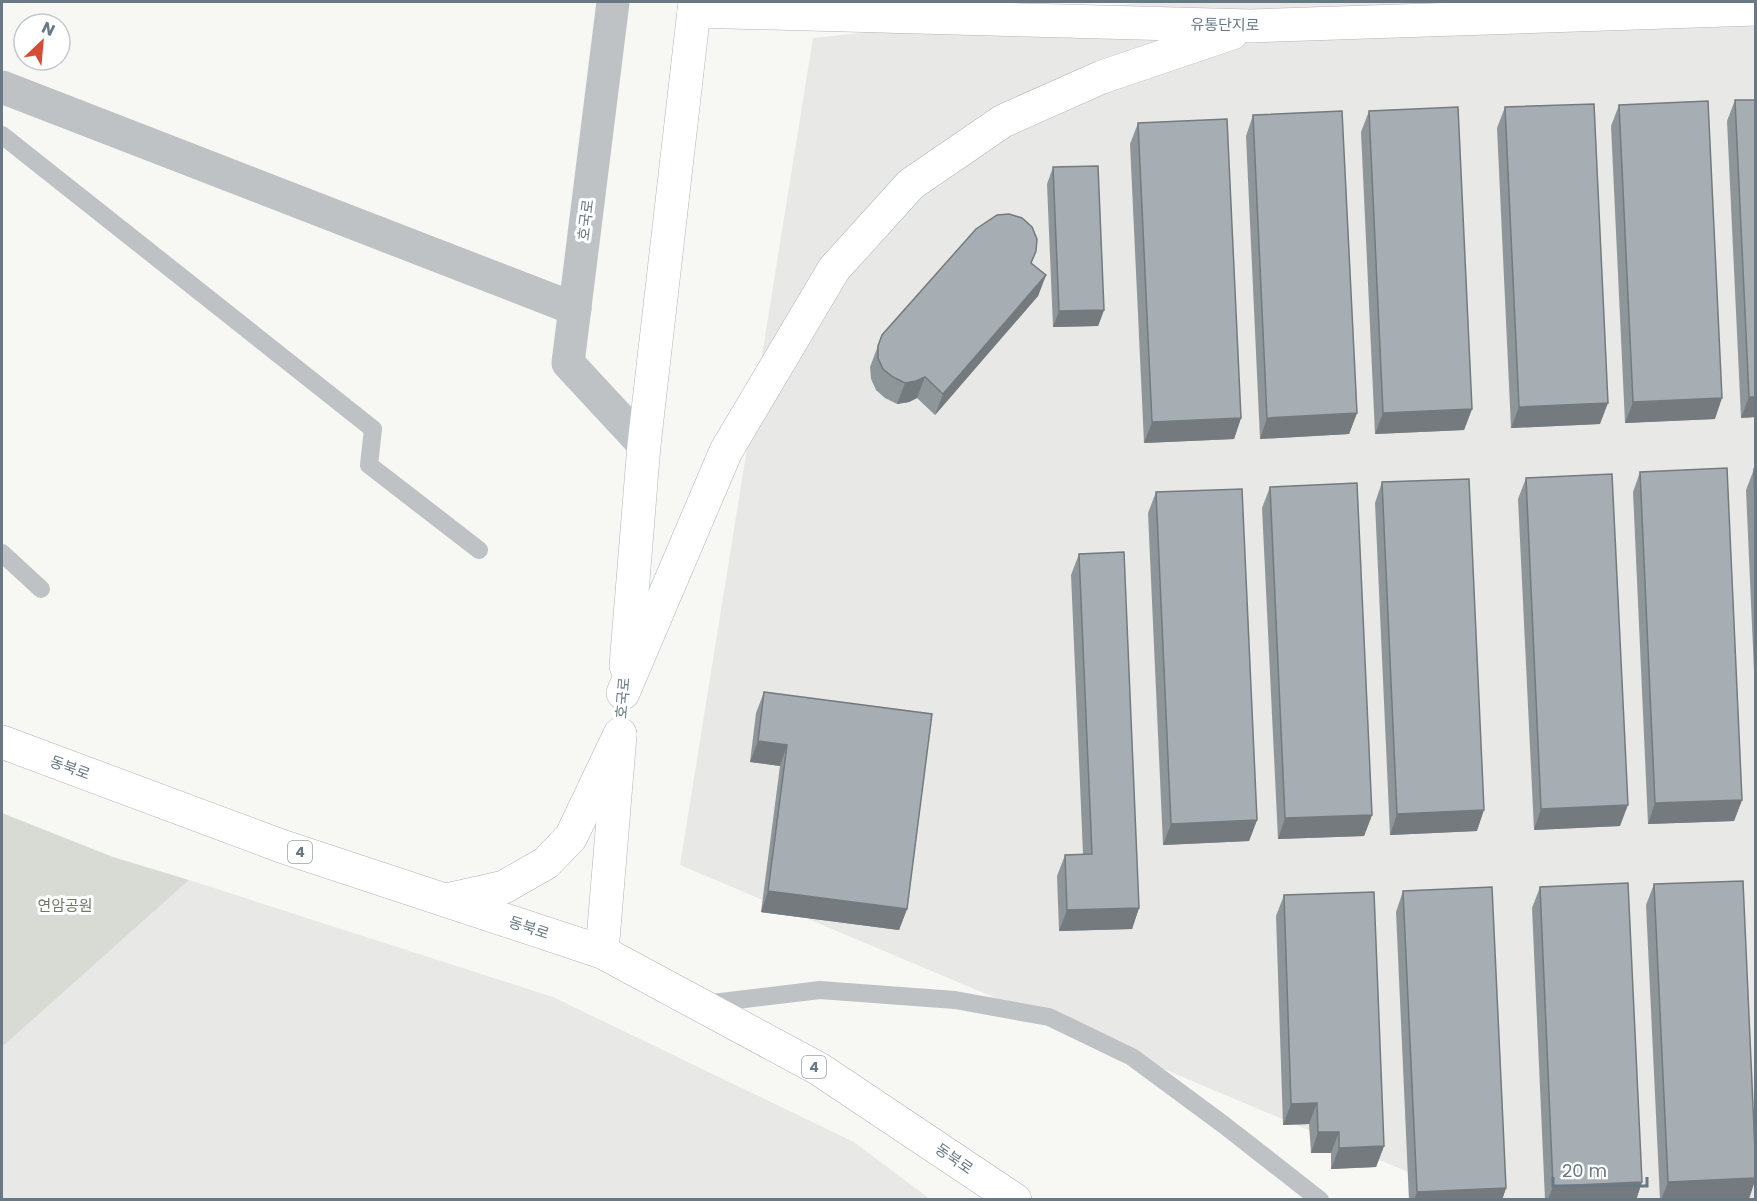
<svg xmlns="http://www.w3.org/2000/svg" width="1757" height="1201" font-family="Poppins,'Noto Sans KR',sans-serif">
	<style>
		.built { fill: #e8e8e7 }
		.green { fill: #d7dbd4 }
		.lines { fill: none; stroke-linecap: round; stroke-linejoin: round }
		.secondary-casing { stroke: #b0b6ba; stroke-width: 34 }
		.primary-casing { stroke: #afb5b8; stroke-width: 34 }
		.lane { stroke: #bec2c5; stroke-width: 18 }
		.street { stroke: #bec2c5; stroke-width: 33 }
		.secondary { stroke: #fff; stroke-width: 33 }
		.primary { stroke: #fff; stroke-width: 33 }
		.wall { fill: #8f969a }
		.shaded-wall { fill: #747a7d }
		.building { fill: #a6aeb3; stroke: #747a7d; stroke-width: 1.5 }
		.labels { text-anchor: middle; stroke-width: 6; stroke-linejoin: round; paint-order: stroke }
		.shield { fill: #fff; stroke: #95a1a8; stroke-width: 1.5 }
		.shield-label { font-size: 14px; font-weight: bold; fill: #687983 }
		.street-label { font-size: 15px; fill: #687983; stroke: #fff }
		.park-label { font-size: 15px; fill: #6c7b66; stroke: #fff }
	</style>
	<rect width="100%" height="100%" fill="#f7f7f4"/>
	<g class="built">
		<polygon points="1148,2 1755,2 1755,1199 1472,1199 680,865 813,38"/>
		<polygon points="189,880 553,997 854,1142 930,1199 2,1199 2,1047"/>
	</g>
	<polygon class="green" points="2,813 113,857 189,880 2,1047"/>
	<g class="lines">
		<defs>
			<g id="secondary">
				<polyline points="694,11 1251,26 1756,9"/>
				<polyline points="626,666 644,445 695,2"/>
				<polyline points="623,693 726,451 834,269 911,184 1003,121 1102,77 1232,33"/>
				<polyline points="602,952 620,735"/>
			</g>
			<g id="primary">
				<polyline points="2,742 281,846 602,952 819,1069 1015,1200"/>
				<polyline points="446,900 504,887 546,863 571,837 620,734"/>
			</g>
		</defs>
		<use href="#secondary" class="secondary-casing"/>
		<use href="#primary" class="primary-casing"/>
		<g class="lane">
			<polyline points="2,135 373,429 369,465 479,550"/>
			<polyline points="2,553 41,589"/>
			<polyline points="704,1004 820,990 955,1000 1049,1017 1132,1057 1224,1125 1320,1200"/>
		</g>
		<g class="street">
			<polyline points="613,2 568,363 644,445"/>
			<polyline points="2,87 575,309"/>
		</g>
		<use href="#secondary" class="secondary"/>
		<use href="#primary" class="primary"/>
	</g>
	<g class="wall">
		<polygon points="1735,100 1755,417 1741,418 1727,121"/>
		<polygon points="1619,105 1715,419 1625,423 1611,126"/>
		<polygon points="1505,107 1600,424 1511,428 1497,128"/>
		<polygon points="1369,111 1472,409 1464,430 1375,434 1361,132"/>
		<polygon points="1253,115 1357,413 1349,434 1260,439 1246,136"/>
		<polygon points="1138,123 1241,418 1234,439 1144,443 1130,144"/>
		<polygon points="1053,167 1104,310 1098,326 1053,327 1047,184"/>
		<polygon points="1031,263 1046,275 1038,296 935,415 917,398 909,402 897,404 885,398 876,390 871,379 870,367 882,335"/>
		<polygon points="1754,469 1755,469 1755,694 1746,490"/>
		<polygon points="1640,472 1742,800 1734,821 1648,824 1633,492"/>
		<polygon points="1526,478 1620,826 1534,830 1518,499"/>
		<polygon points="1382,482 1477,831 1390,835 1375,503"/>
		<polygon points="1270,487 1372,815 1364,836 1278,839 1262,508"/>
		<polygon points="1156,492 1257,820 1249,841 1163,845 1148,513"/>
		<polygon points="1079,554 1139,908 1132,929 1059,931 1057,876 1065,855 1083,854 1071,575"/>
		<polygon points="764,692 907,909 899,930 761,912 780,766 750,762 756,713"/>
		<polygon points="1654,884 1749,1199 1660,1200 1646,905"/>
		<polygon points="1540,887 1642,1182 1636,1200 1545,1200 1532,908"/>
		<polygon points="1403,891 1506,1188 1502,1200 1409,1200 1396,912"/>
		<polygon points="1284,895 1384,1146 1376,1167 1331,1169 1331,1153 1311,1153 1309,1124 1283,1125 1276,916"/>
	</g>
	<g class="shaded-wall">
		<polygon points="1046,275 1038,296 935,415 943,394"/>
		<polygon points="1104,310 1098,326 1053,327 1059,311"/>
		<polygon points="925,377 917,398 909,402 897,404 905,383"/>
		<polygon points="1749,397 1755,397 1755,417 1741,418"/>
		<polygon points="1722,398 1715,419 1625,423 1633,402"/>
		<polygon points="1608,403 1600,424 1511,428 1519,407"/>
		<polygon points="1472,409 1464,430 1375,434 1383,413"/>
		<polygon points="1357,413 1349,434 1260,439 1267,418"/>
		<polygon points="1241,418 1234,439 1144,443 1152,422"/>
		<polygon points="758,741 787,745 780,766 750,762"/>
		<polygon points="1742,800 1734,821 1648,824 1655,803"/>
		<polygon points="1628,805 1620,826 1534,830 1541,809"/>
		<polygon points="1484,810 1477,831 1390,835 1397,814"/>
		<polygon points="1372,815 1364,836 1278,839 1285,818"/>
		<polygon points="1257,820 1249,841 1163,845 1171,824"/>
		<polygon points="768,891 907,909 899,930 761,912"/>
		<polygon points="1139,908 1132,929 1059,931 1067,910"/>
		<polygon points="1317,1103 1309,1124 1283,1125 1291,1104"/>
		<polygon points="1318,1132 1339,1132 1331,1153 1311,1153"/>
		<polygon points="1384,1146 1376,1167 1331,1169 1339,1148"/>
		<polygon points="1755,1178 1755,1181 1749,1199 1661,1200 1668,1182"/>
		<polygon points="1642,1182 1636,1200 1548,1200 1553,1186"/>
		<polygon points="1506,1188 1502,1200 1414,1200 1417,1192"/>
	</g>
	<g class="building">
		<polygon points="1735,100 1755,100 1755,397 1749,397"/>
		<polygon points="1708,101 1722,398 1633,402 1619,105"/>
		<polygon points="1594,104 1608,403 1519,407 1505,107"/>
		<polygon points="1458,107 1472,409 1383,413 1369,111"/>
		<polygon points="1342,111 1357,413 1267,418 1253,115"/>
		<polygon points="1227,119 1241,418 1152,422 1138,123"/>
		<polygon points="1098,166 1104,310 1059,311 1053,167"/>
		<polygon points="1009,214 1022,218 1032,227 1037,239 1036,251 1031,263 1046,275 943,394 925,377 916,381 905,383 893,377 883,369 878,358 878,346 882,335 976,229 997,215"/>
		<polygon points="1727,468 1742,800 1655,803 1640,472"/>
		<polygon points="1754,469 1755,469 1755,507"/>
		<polygon points="1612,474 1628,805 1541,809 1526,478"/>
		<polygon points="1469,479 1484,810 1397,814 1382,482"/>
		<polygon points="1357,483 1372,815 1285,818 1270,487"/>
		<polygon points="1242,489 1257,820 1171,824 1156,492"/>
		<polygon points="1124,552 1139,908 1067,910 1065,855 1092,854 1079,554"/>
		<polygon points="764,692 932,714 907,909 768,891 787,745 758,741"/>
		<polygon points="1743,881 1755,1151 1755,1178 1668,1182 1654,884"/>
		<polygon points="1628,883 1642,1182 1553,1186 1540,887"/>
		<polygon points="1492,887 1506,1188 1417,1192 1403,891"/>
		<polygon points="1374,892 1384,1146 1339,1148 1339,1132 1318,1132 1317,1103 1291,1104 1284,895"/>
	</g>
	<g class="labels">
		<g class="shield">
			<rect x="288" y="841" width="24" height="22" rx="4.5"/>
			<rect x="802" y="1056" width="24" height="22" rx="4.5"/>
		</g>
		<g class="shield-label">
			<text x="300" y="857">4</text>
			<text x="814" y="1072">4</text>
		</g>
		<g class="street-label">
			<text transform="translate(1225 25) rotate(1)" y="5">유통단지로</text>
			<text transform="translate(586 220) rotate(-83)" y="5">호국로</text>
			<text transform="translate(623 698) rotate(-85)" y="5">호국로</text>
			<text transform="translate(70 768) rotate(20)" y="5">동북로</text>
			<text transform="translate(529 928) rotate(18)" y="5">동북로</text>
			<text transform="translate(954 1159) rotate(34)" y="5">동북로</text>
		</g>
		<g class="park-label">
			<text x="65" y="911">연암공원</text>
		</g>
	</g>
	<rect width="1757" height="1201" fill="none" stroke="#687983" stroke-width="6"/>
	<g transform="translate(42 42) rotate(26)"><circle r="28" fill="#ffffff" stroke="#c3c9cd" stroke-width="1.5"/>
	<path d="M0-4.5L10 22L0 15L-10 22Z" fill="#d64d35"/>
	<text y="-9" font-size="16" font-weight="bold" text-anchor="middle" fill="#687983">N</text>
	</g>
	<path d="M1553 1177v9h94v-9" fill="none" stroke="#687983" stroke-width="3"/>
	<text x="1562" y="1177" font-size="18" fill="#687983" stroke="#ffffff" stroke-width="4.5" paint-order="stroke">20 m</text>
</svg>
